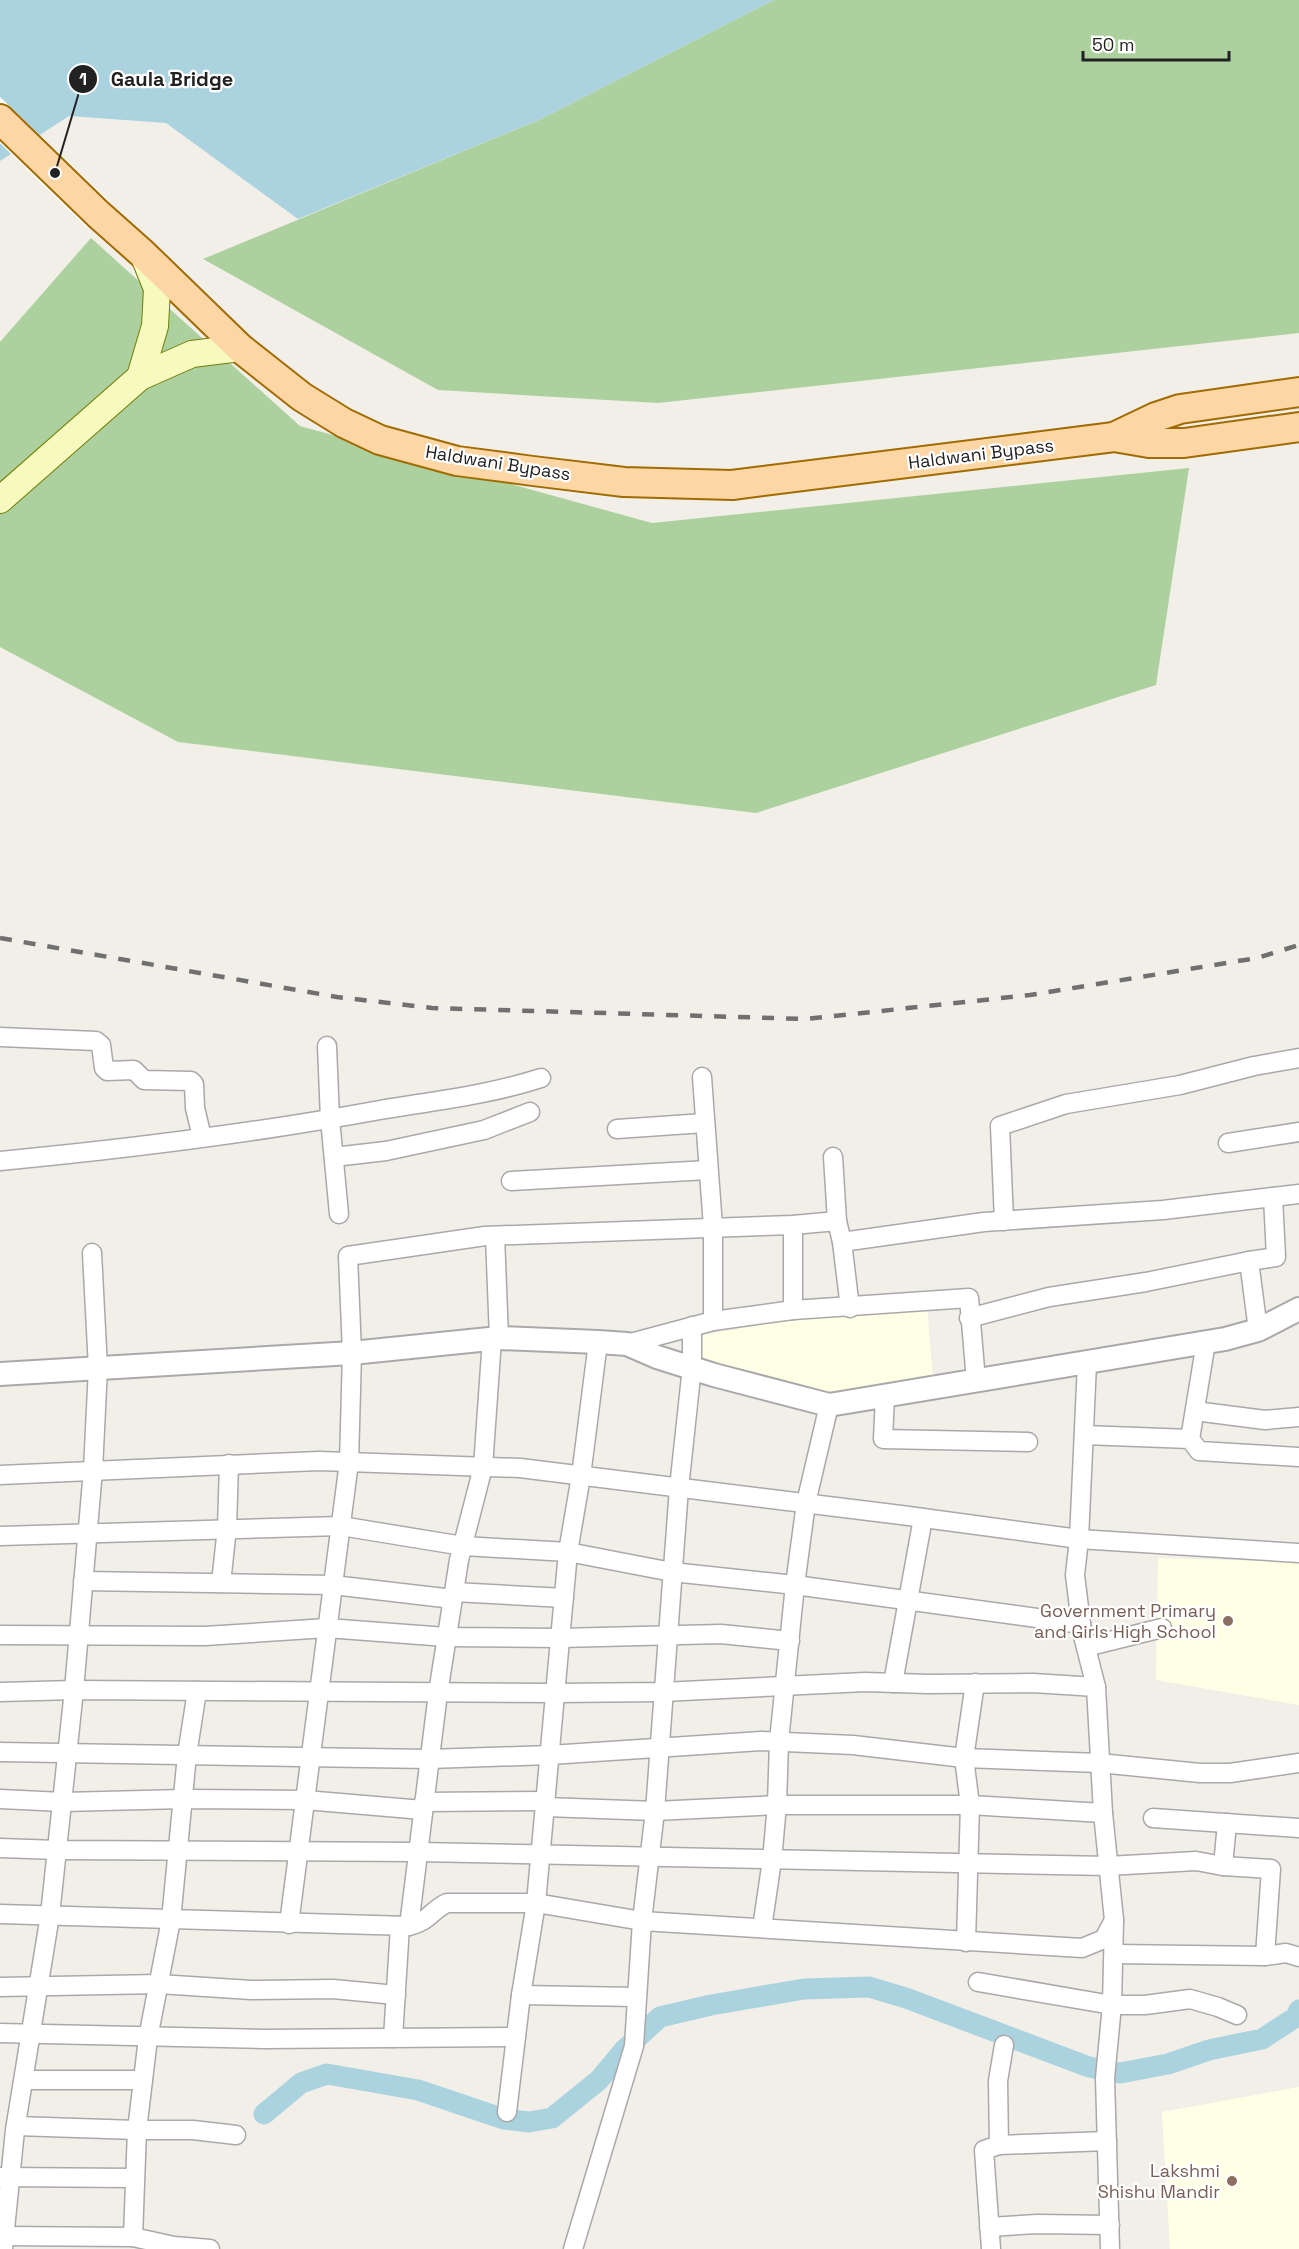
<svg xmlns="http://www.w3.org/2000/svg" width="1299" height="2249" font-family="'Space Grotesk',sans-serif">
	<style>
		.education { fill: #ffffe5 }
		.forest { fill: #add19e }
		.water { fill: #aad3df }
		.pier { fill: #fff }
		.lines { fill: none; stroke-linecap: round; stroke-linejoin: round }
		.canal { stroke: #aad3df; stroke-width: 21 }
		.minor-casing { stroke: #a9a9a9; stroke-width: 21 }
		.tertiary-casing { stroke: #a9a9a9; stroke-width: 26 }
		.secondary-casing { stroke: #707d05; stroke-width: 28 }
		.primary-casing { stroke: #a06b00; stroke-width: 32 }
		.minor { stroke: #fff; stroke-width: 18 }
		.tertiary { stroke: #fff; stroke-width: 22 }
		.secondary { stroke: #f7fabf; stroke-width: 26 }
		.primary { stroke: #fcd6a4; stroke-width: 28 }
		.rail { stroke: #707070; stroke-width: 4.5; stroke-dasharray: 12 12; stroke-linecap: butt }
		.education-dot { fill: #8d6e63; stroke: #fff; stroke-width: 2 }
		.labels { text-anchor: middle; stroke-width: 4.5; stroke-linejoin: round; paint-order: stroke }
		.street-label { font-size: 18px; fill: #222; stroke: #fff }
		.education-label { font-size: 18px; fill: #785e54; stroke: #fff; text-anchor: end }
		.leader { fill: none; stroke: #222; stroke-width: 2 }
		.callout-dot { fill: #222; stroke: #fff; stroke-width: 2 }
		.mark-label { font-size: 18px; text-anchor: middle; font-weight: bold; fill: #fff }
		.callout-label { font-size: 20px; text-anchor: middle; font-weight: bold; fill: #222; stroke: #fff; stroke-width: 4.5; stroke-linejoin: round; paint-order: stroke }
	</style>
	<rect width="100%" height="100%" fill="#f2efe9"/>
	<g class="education">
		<polygon points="927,1306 933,1378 829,1393 702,1359 703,1335 776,1322"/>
		<polygon points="1158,1558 1299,1562 1299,1705 1156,1680"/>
		<polygon points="1299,2087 1299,2249 1170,2249 1162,2112"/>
	</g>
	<g class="forest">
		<polygon points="774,0 1299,0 1299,333 658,403 438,390 203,259 541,119"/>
		<polygon points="91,238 300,426 652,523 1189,468 1156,685 756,813 178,742 0,647 0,342"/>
	</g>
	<polygon class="water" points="0,0 774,0 541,119 298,219 166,123 69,116 0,161"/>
	<polygon class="pier" points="0,97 110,202 87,228 0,143"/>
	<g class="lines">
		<polyline class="canal" points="264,2114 301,2083 327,2074 418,2090 504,2119 529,2122 552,2118 599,2080 624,2050 660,2017 711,2005 804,1989 869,1987 906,1998 1089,2067 1120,2073 1168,2064 1209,2050 1262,2039 1296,2017 1299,2010"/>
		<defs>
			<g id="minor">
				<polyline points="0,1037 96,1041 101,1045 104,1068 107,1071 134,1070 144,1080 191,1081 194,1084 195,1108 202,1137"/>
				<polyline points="327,1046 330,1119 339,1214"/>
				<polyline points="617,1129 704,1123"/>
				<polyline points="1228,1143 1299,1132"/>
				<polyline points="334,1157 386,1151 484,1130 530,1112"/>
				<polyline points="833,1157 837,1221"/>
				<path d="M0,1161C127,1149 255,1133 380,1110C434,1101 489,1095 541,1078"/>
				<polyline points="511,1181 708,1170"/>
				<polyline points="1004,1221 1000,1126 1066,1104 1180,1085 1254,1066 1299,1058"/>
				<polyline points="495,1236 499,1338"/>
				<polyline points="842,1242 850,1308"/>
				<polyline points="793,1310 969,1298 976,1381"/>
				<polyline points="969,1318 1049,1297 1146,1282 1249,1261"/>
				<polyline points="713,1321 793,1310 793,1225"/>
				<polyline points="1258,1330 1249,1261 1276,1257 1273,1197"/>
				<polyline points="627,1344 713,1321 713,1227 702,1077"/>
				<polyline points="1087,1363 1079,1539 1075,1575 1082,1632 1096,1687 1103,1813 1114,1920 1112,2005 1105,2078 1110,2249"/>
				<polyline points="885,1396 883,1439 1028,1442"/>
				<polyline points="1195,1411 1265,1420 1299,1417"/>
				<polyline points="1084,1435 1190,1439 1199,1451 1299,1457"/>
				<polyline points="1190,1439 1206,1342"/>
				<polyline points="0,1475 319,1461 520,1468 901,1515 1079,1539 1299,1553"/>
				<polyline points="0,1536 341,1526 463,1546 568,1552 672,1572 795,1585 1081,1624"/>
				<polyline points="83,1581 333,1585 453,1599"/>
				<polyline points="221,1583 227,1528 229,1464"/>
				<polyline points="454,1592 564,1598"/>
				<polyline points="0,1635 205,1636 327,1628 446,1637 560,1638 721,1634 790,1641"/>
				<polyline points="1086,1647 1162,1628"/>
				<polyline points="893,1683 923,1518"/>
				<polyline points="0,1692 74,1690 554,1693 663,1692 865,1682 928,1684 1033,1683 1096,1687"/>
				<polyline points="0,1752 429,1759 550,1755 761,1741 853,1745 964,1758 1099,1763 1200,1773 1230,1773 1299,1763"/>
				<polyline points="0,1799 63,1802 183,1799 305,1800 423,1810"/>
				<polyline points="424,1802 546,1801"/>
				<polyline points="546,1807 655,1811 777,1805 970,1805 1103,1813"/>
				<polyline points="1153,1818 1299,1828"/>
				<polyline points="0,1848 58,1850 418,1852 1108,1866 1196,1861 1223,1866 1271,1869 1265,1956 1115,1954"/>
				<polyline points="1223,1866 1227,1823"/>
				<path d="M0,1914L409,1926C430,1921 430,1911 447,1903H536L642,1921L1082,1948L1104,1939L1114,1920"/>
				<polyline points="289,1924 349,1462 352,1353 348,1256 485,1236 793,1225 837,1221 842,1242 984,1222 1163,1210 1299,1194"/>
				<polyline points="409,1926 438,1693 459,1560 483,1467 492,1339"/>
				<polyline points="762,1928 772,1860 777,1805 779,1741 795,1585 806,1503 829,1405"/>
				<polyline points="966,1942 970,1805 964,1758 975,1683"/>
				<polyline points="1265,1956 1286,1953 1299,1957"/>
				<polyline points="978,1982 1112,2005 1145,2005 1190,1999 1218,2007 1237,2015"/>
				<polyline points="0,1987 159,1984 251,1990 333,1989 396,1995"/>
				<polyline points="521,1995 636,1997"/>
				<polyline points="0,2033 263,2039 516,2037"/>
				<polyline points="393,2038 400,1926"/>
				<polyline points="24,2080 143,2080"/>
				<polyline points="507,2112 521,1995 536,1903 568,1552 581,1476 598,1342"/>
				<polyline points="16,2126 137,2130 193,2130 236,2135"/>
				<polyline points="999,2145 1107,2141"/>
				<polyline points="0,2177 135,2178"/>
				<polyline points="989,2227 1037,2224 1110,2225"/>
				<polyline points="0,2236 133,2237 174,2246 210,2249"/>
				<polyline points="133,2237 137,2130 143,2080 148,2038 171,1920 187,1755 197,1691"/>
				<polyline points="3,2249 15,2130 50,1915 74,1690 93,1470 98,1368 92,1253"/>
				<polyline points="573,2249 634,2046 642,1921 655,1811 679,1488 692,1367 692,1326"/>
				<polyline points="991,2249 984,2150 999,2145 998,2081 1004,2045"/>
			</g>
			<polyline id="tertiary" points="0,1374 352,1353 499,1338 598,1342 627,1344 657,1357 714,1375 829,1405 1225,1339 1258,1330 1299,1309"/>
			<g id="secondary">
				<polyline points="140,377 155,326 157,289 143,254"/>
				<polyline points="0,500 140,377 192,354 240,348"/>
			</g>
			<g id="primary">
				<polyline points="0,119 98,214 143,254 240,348 302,397 344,423 380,440 457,461 533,471 624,482 732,485 1114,437 1149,443 1184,443 1299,427"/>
				<polyline points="1114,437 1156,417 1180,409 1299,392"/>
			</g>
		</defs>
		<use href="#minor" class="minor-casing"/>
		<use href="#tertiary" class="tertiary-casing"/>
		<use href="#secondary" class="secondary-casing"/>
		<use href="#primary" class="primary-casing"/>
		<use href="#minor" class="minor"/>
		<use href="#tertiary" class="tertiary"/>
		<use href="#secondary" class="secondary"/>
		<use href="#primary" class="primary"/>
		<polyline class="rail" points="0,938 337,997 432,1008 806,1019 1030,995 1257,958 1299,945"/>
	</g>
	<g class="education-dot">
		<circle cx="1228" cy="1621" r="6"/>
		<circle cx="1232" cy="2181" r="6"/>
	</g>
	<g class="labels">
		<g class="street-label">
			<text transform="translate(981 454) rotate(-7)" y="6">Haldwani Bypass</text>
			<text transform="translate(498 463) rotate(9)" y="6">Haldwani Bypass</text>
		</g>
		<g class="education-label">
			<text x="1216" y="1617">Government Primary<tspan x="1216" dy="21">and Girls High School</tspan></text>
			<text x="1220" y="2177">Lakshmi<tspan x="1220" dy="21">Shishu Mandir</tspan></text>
		</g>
	</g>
	<path class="leader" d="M55 173L83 79"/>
	<g class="callout-dot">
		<circle cx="55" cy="173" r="6"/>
		<circle cx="83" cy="79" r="15"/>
	</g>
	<g class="mark-label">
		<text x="83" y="85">1</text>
	</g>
	<g class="callout-label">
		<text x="172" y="86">Gaula Bridge</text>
	</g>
	<path d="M1083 51v9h146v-9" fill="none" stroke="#222222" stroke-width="3"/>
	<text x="1092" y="51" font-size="18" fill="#222222" stroke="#ffffff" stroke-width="4.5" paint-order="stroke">50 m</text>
</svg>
